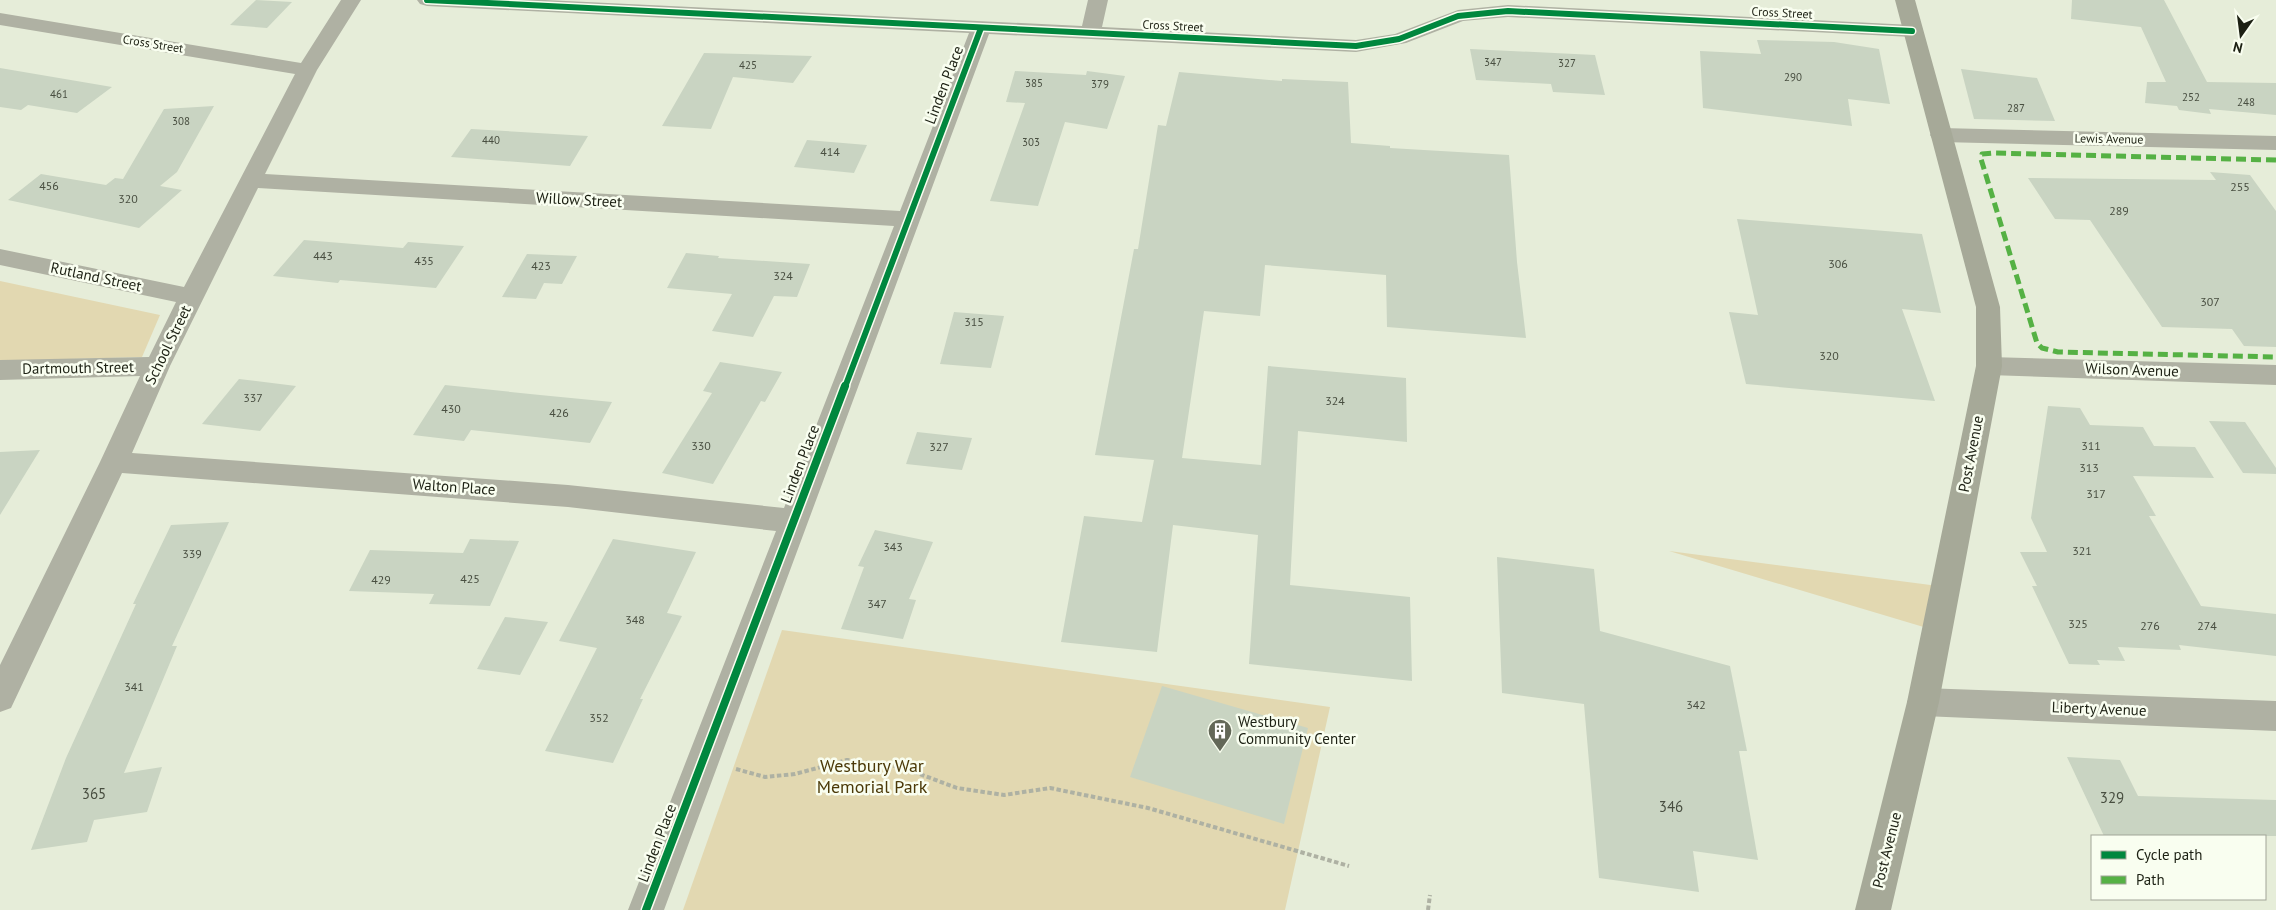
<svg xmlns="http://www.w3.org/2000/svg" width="2276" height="910" font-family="'PT Sans',sans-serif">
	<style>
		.green { fill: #e2d8b1 }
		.building { fill: #c9d4c2 }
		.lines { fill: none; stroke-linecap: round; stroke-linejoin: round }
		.path { stroke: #aeb1a3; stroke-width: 4; stroke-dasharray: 4.5 2.5; stroke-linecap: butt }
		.minor { fill: #afb1a3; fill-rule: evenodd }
		.major { fill: #a6a998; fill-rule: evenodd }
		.quiet { stroke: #55b144; stroke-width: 5; stroke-dasharray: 10 5; stroke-linecap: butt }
		.cycleway-far1-casing { stroke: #f9fef0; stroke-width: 9 }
		.cycleway-casing { stroke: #f9fef0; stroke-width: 11 }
		.cycleway-far1 { stroke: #00873e; stroke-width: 6 }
		.cycleway { stroke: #00873e; stroke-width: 8 }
		.labels { text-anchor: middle; stroke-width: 5; stroke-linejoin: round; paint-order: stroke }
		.far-number-label { font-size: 11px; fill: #484e40 }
		.far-street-label { font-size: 12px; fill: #1c2013; stroke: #f9fef0 }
		.number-label { font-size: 12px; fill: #484e40 }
		.street-label { font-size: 15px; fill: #1c2013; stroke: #f9fef0 }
		.poi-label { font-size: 15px; fill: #1c2013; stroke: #f9fef0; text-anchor: start }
		.near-number-label { font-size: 15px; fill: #484e40 }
		.near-park-label { font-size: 18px; fill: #4b3908; stroke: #f9fef0 }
	</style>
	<rect width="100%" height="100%" fill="#e6edd9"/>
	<g class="green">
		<polygon points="0,281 160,315 142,357 0,361"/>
		<polygon points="1669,551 1946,587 1937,631"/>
		<polygon points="782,630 1330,707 1285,910 683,910"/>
	</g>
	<g class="building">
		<polygon points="256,0 292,2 267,28 230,25"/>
		<polygon points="2072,0 2164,0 2207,82 2276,83 2276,115 2209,109 2211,114 2179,110 2177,106 2145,103 2147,82 2166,82 2141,27 2071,19"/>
		<polygon points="1757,40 1834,42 1879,49 1890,104 1848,99 1852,126 1703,108 1700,51 1761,54"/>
		<polygon points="1470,49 1595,55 1605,95 1553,92 1551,84 1476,80"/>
		<polygon points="704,53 743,54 812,56 793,83 733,77 711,129 662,126"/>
		<polygon points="0,68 112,87 77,113 28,105 21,110 0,107"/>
		<polygon points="1961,69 2037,78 2055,121 1974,119"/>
		<polygon points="1015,71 1086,75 1087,71 1125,76 1107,129 1065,122 1038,206 990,201 1025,103 1006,102"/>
		<polygon points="1179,72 1282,81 1282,79 1348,82 1351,143 1390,146 1390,148 1509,155 1517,262 1526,338 1387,327 1386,275 1265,265 1260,316 1204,311 1182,458 1261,465 1268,366 1406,378 1407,442 1298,431 1290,585 1410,597 1412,681 1249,664 1258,535 1173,525 1157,652 1061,642 1084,516 1142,522 1154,460 1095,455 1134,249 1138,249 1158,125 1166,126"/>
		<polygon points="214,106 177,172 160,186 182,190 139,228 8,200 41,174 106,185 115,178 123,179 164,109"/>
		<polygon points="471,129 588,136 570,166 451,157"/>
		<polygon points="807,140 867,145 854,173 794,167"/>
		<polygon points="2210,172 2250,175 2276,211 2276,347 2244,346 2232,329 2162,327 2090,220 2055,219 2028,178 2216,180"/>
		<polygon points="1737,219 1922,234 1941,313 1902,309 1935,401 1746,384 1729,312 1758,315"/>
		<polygon points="304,240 403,248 408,242 464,246 436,288 340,280 338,283 273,276"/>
		<polygon points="686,253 719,256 718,258 810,264 797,297 774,296 753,337 712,331 732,294 667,288"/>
		<polygon points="527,254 577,256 562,284 544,283 536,299 502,297"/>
		<polygon points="954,312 1004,316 991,368 940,364"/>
		<polygon points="720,362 782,372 765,402 761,401 713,484 662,473 712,393 703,391"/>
		<polygon points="239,379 296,386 260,431 202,424"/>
		<polygon points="445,385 540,395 612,402 590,443 471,430 464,441 413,435"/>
		<polygon points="2048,406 2080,408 2090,425 2143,427 2154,446 2195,447 2214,478 2133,476 2156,516 2149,516 2201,606 2276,614 2276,656 2179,645 2181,650 2118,647 2125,661 2097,660 2100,665 2069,664 2032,586 2037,586 2020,552 2047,552 2031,518"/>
		<polygon points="2209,421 2245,422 2276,468 2276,474 2243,473"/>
		<polygon points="917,432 972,438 962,470 906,464"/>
		<polygon points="40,450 0,515 0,452"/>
		<polygon points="229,522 172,646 177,646 124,773 162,767 147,812 94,820 87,842 31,850 66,758 136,604 133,604 171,525"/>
		<polygon points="875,530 933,542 909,599 916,600 903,639 841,629 864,567 858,566"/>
		<polygon points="470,539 519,541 490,606 429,604 434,594 349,591 370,550 463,553"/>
		<polygon points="613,539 696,552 667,613 682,616 640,699 643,699 613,763 545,751 597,648 559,641"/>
		<polygon points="1497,557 1594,569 1600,631 1730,666 1747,751 1739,751 1758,860 1693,851 1699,892 1599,878 1584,704 1502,693"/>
		<polygon points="505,617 548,622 520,675 477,669"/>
		<polygon points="1162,686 1308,728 1284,824 1130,777"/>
		<polygon points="2067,757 2120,760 2138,796 2276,800 2276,836 2104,836"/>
	</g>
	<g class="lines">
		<g class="path">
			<polyline points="736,769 765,777 795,774 847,760 901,767 957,788 1004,795 1050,788 1148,808 1349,866"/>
			<polyline points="1428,910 1430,895"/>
		</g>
		<g class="minor">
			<path d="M341,0H361L317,70L265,174L900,211L969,33L427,6L420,4L417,0H545L1082,26L1088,0H1108L1102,27L1356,40L1395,34L1458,10L1508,5L1912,25L1919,27L1922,31L1919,35L1912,37L1508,17L1463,21L1406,43L1356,52L989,34L664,910H628L776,531L568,507L122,473L11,708L0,712V665L100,462L140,376L0,380V360L149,357L176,302L0,265V249L184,287L295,74L0,25V13L301,63ZM258,188L894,226L784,508L568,485L132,453L170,366Z"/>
			<polygon points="1941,128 2276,136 2276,150 1941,142 1933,140 1930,135 1933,130"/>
			<polygon points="1989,357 2276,365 2276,385 1989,375 1980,373 1976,366 1980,359"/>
			<polygon points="1923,688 2276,701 2276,731 1923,716 1912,712 1907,702 1912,692"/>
		</g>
		<polygon class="major" points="1895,0 1915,0 2000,307 2002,366 1939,702 1891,910 1855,910 1907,702 1976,366 1976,307"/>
		<polyline class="quiet" points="2276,160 1993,153 1982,154 1981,159 2037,343 2042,348 2058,352 2276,357"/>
		<defs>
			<g id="cycleway-far1">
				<polyline points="427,0 1356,46 1399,39 1458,16 1508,11 1912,31"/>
				<polyline points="845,387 981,28"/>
			</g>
			<polyline id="cycleway" points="646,910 845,386"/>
		</defs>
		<use href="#cycleway-far1" class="cycleway-far1-casing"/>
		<use href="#cycleway" class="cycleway-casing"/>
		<use href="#cycleway-far1" class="cycleway-far1"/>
		<use href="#cycleway" class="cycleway"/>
	</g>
	<defs>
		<symbol id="building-pin" viewBox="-11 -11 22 30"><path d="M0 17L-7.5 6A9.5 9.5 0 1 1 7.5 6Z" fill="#636858" stroke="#f9fef0"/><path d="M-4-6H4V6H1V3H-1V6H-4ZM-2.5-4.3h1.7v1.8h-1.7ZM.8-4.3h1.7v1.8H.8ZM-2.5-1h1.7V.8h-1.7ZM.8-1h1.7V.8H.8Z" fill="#fff"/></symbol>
	</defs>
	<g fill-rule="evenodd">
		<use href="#building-pin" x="1206" y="717" width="28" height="38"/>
	</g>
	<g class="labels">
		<g class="far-number-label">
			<text x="1493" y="66">347</text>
			<text x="1567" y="67">327</text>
			<text x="748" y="69">425</text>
			<text x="1793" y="81">290</text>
			<text x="1034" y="87">385</text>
			<text x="1100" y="88">379</text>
			<text x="59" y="98">461</text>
			<text x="2191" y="101">252</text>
			<text x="2246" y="106">248</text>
			<text x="2016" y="112">287</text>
			<text x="181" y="125">308</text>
			<text x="491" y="144">440</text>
			<text x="1031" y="146">303</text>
		</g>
		<g class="far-street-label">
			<text transform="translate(1782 13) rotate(3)" y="4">Cross Street</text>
			<text transform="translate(1173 26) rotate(3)" y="4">Cross Street</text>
			<text transform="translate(153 44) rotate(9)" y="4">Cross Street</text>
			<text transform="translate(2109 139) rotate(1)" y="4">Lewis Avenue</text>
		</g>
		<g class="number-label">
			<text x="830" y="156">414</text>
			<text x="49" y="190">456</text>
			<text x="2240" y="191">255</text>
			<text x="128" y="203">320</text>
			<text x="2119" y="215">289</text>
			<text x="323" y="260">443</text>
			<text x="424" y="265">435</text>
			<text x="1838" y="268">306</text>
			<text x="541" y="270">423</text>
			<text x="783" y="280">324</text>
			<text x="2210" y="306">307</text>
			<text x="974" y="326">315</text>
			<text x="1829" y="360">320</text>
			<text x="253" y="402">337</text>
			<text x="1335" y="405">324</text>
			<text x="451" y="413">430</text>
			<text x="559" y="417">426</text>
			<text x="701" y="450">330</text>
			<text x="2091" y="450">311</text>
			<text x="939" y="451">327</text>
			<text x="2089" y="472">313</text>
			<text x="2096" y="498">317</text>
			<text x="893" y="551">343</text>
			<text x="2082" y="555">321</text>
			<text x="192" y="558">339</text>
			<text x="470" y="583">425</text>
			<text x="381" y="584">429</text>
			<text x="877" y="608">347</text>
			<text x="635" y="624">348</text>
			<text x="2078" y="628">325</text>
			<text x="2150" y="630">276</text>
			<text x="2207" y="630">274</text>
			<text x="134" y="691">341</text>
			<text x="1696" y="709">342</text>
			<text x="599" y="722">352</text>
		</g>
		<g class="street-label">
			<text transform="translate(944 85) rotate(-69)" y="5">Linden Place</text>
			<text transform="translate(579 200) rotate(3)" y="5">Willow Street</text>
			<text transform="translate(96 277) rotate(12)" y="5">Rutland Street</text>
			<text transform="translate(168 345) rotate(-64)" y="5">School Street</text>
			<text transform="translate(78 368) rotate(-1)" y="5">Dartmouth Street</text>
			<text transform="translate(2132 370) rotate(2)" y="5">Wilson Avenue</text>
			<text transform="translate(1971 454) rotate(-79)" y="5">Post Avenue</text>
			<text transform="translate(800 464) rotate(-69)" y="5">Linden Place</text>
			<text transform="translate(454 487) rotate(4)" y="5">Walton Place</text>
			<text transform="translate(2099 709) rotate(2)" y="5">Liberty Avenue</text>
			<text transform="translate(657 843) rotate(-69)" y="5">Linden Place</text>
			<text transform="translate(1887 850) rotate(-76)" y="5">Post Avenue</text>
		</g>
		<g class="poi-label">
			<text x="1238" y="727">Westbury<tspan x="1238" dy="17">Community Center</tspan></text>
		</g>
		<g class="near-number-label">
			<text x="94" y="799">365</text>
			<text x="2112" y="803">329</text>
			<text x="1671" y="812">346</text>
		</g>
		<g class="near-park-label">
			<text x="872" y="772">Westbury War<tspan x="872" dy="21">Memorial Park</tspan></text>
		</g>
	</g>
	<rect x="2091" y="835" width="175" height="65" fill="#f9fef0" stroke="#a1a598"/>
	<rect x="2101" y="851" width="25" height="8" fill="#00873e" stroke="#a1a598"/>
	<text x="2136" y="860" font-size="15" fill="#1c2013">Cycle path</text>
	<rect x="2101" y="876" width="25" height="8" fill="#55b144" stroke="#a1a598"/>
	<text x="2136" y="885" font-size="15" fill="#1c2013">Path</text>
	<g transform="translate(2241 35) rotate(194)" stroke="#f9fef0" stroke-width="4" paint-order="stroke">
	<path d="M0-4L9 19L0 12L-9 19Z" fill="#1c2013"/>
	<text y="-8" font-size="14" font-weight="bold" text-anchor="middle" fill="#1c2013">N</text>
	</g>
</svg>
